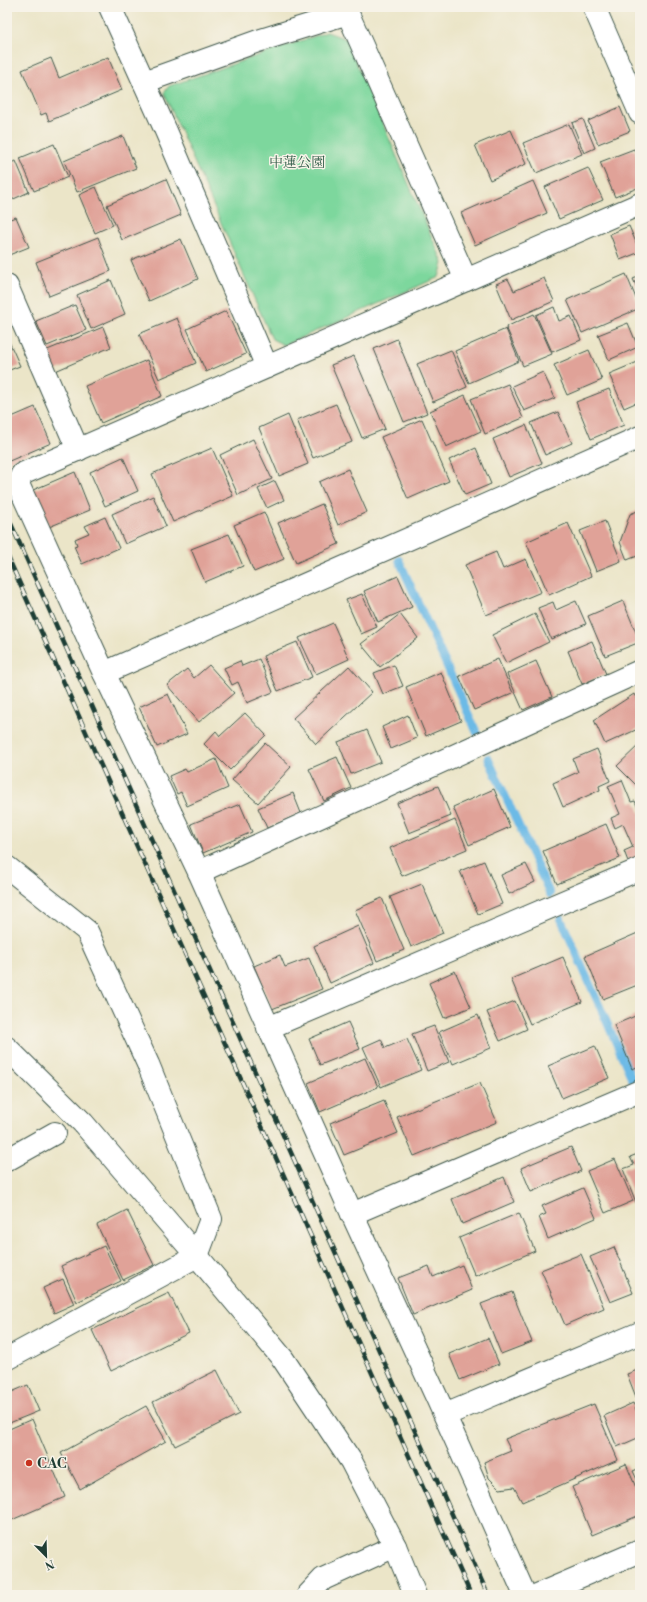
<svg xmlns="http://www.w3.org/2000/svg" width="647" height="1602" font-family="'Libre Bodoni','Noto Serif JP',serif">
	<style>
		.green { fill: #7dd79d; stroke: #4e8a68 }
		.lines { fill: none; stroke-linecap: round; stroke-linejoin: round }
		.stream { stroke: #6cbae6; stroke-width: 8 }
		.building { fill: #e0a298 }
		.minor-casing { stroke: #3e564a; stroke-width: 24 }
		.minor { stroke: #fff; stroke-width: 22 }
		.rail-casing { stroke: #1f3d34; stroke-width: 4.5 }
		.rail { stroke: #f7f3e8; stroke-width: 3; stroke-dasharray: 9; stroke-linecap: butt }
		.poi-dot { fill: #c8321e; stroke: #f7f3e8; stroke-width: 1.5 }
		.labels { text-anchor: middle; stroke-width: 3; stroke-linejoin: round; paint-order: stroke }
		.park-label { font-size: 14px; fill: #325c49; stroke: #f7f3e8 }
		.poi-label { font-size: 14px; font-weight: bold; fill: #1f3d34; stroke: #f7f3e8; text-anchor: start }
	</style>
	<rect width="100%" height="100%" fill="#f7f3e8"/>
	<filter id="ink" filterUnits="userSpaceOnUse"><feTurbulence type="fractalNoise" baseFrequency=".025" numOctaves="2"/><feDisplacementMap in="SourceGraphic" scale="8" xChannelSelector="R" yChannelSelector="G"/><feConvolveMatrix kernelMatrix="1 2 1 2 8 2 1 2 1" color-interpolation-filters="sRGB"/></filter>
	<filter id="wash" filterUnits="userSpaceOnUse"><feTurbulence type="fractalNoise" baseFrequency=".012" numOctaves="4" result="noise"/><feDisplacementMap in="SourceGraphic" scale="16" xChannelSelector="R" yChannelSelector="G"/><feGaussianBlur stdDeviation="0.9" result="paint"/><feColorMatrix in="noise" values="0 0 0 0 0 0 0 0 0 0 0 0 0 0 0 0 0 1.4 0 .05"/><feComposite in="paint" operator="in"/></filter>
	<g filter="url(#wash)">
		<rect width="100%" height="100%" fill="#ebe5c8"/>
		<polygon class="green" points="327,32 346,39 443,263 439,277 284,345 272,339 164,93 169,86"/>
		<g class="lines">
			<g class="stream">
				<polyline points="399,560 477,733"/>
				<polyline points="488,758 550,894"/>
				<polyline points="561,919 632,1079"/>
			</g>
		</g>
		<g id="blocks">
			<g class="building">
				<polygon points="108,57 122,90 49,121 46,113 41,115 22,70 51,58 59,78"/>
				<polygon points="620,107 630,131 598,144 588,121"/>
				<polygon points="583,119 595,148 584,153 572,123"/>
				<polygon points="569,124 582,154 536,173 523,143"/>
				<polygon points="511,130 526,164 490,180 475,145"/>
				<polygon points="123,136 136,168 77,192 64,161"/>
				<polygon points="54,144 68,177 34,191 20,158"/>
				<polygon points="634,149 640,163 640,187 615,197 600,162"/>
				<polygon points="16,161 29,192 7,202 7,164"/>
				<polygon points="588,168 603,200 559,219 545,187"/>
				<polygon points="166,179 181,215 122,240 107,205"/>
				<polygon points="533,181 547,213 475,245 461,213"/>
				<polygon points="96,187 113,225 95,233 79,195"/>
				<polygon points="16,217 29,247 9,255 7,250 7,220"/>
				<polygon points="629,226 640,252 620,260 610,234"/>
				<polygon points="98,237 111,271 49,296 36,262"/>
				<polygon points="181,239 198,279 149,301 131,260"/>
				<polygon points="626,274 640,308 582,333 567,300"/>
				<polygon points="640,276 640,294 633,279"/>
				<polygon points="544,278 554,301 511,320 496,284 508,279 514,291"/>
				<polygon points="111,280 125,314 91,329 77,295"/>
				<polygon points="75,305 86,330 47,346 36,321"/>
				<polygon points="554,307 559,321 571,316 581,340 552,352 536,315"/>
				<polygon points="226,311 246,354 206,372 187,329"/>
				<polygon points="534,314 552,354 523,366 506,327"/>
				<polygon points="177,318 196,363 159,379 139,334"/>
				<polygon points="628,323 638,347 609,360 598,335"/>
				<polygon points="103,327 111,347 53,372 45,351"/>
				<polygon points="506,329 519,361 469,383 455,351"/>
				<polygon points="7,337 20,366 7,371"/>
				<polygon points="397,339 427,413 404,422 374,349"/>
				<polygon points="451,350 467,387 433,402 417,364"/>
				<polygon points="589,350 602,380 567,395 554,365"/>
				<polygon points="354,356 385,429 362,438 331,365"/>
				<polygon points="147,360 162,396 101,423 85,386"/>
				<polygon points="640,361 640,401 624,408 609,374"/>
				<polygon points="543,372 555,398 524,411 512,386"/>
				<polygon points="508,384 523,418 485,434 471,399"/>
				<polygon points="609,389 624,425 591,439 576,402"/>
				<polygon points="465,395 481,431 446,447 430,411"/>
				<polygon points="336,404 352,442 313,458 297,420"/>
				<polygon points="35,407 51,443 7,462 7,419"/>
				<polygon points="558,412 572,443 545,455 531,423"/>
				<polygon points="288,415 308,464 279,476 259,428"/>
				<polygon points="422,419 449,481 408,499 381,437"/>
				<polygon points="526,425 542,463 509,477 493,439"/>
				<polygon points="253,439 272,479 238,495 220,455"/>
				<polygon points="212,448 233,496 173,522 152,474"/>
				<polygon points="476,448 491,484 465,495 449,460"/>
				<polygon points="123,457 138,491 105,506 90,472"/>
				<polygon points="348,469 367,512 338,525 319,482"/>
				<polygon points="75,472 90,510 49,527 33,490"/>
				<polygon points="275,481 284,500 267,508 258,489"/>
				<polygon points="153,496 166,526 125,544 112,514"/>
				<polygon points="322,504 339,544 296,563 278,523"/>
				<polygon points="640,510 640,555 627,560 620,542 630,514"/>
				<polygon points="264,512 284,559 254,572 234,525"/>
				<polygon points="105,517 119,548 82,564 74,546 77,545 75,539 89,533 85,526"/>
				<polygon points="605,521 621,561 596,571 580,531"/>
				<polygon points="568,523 591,576 549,595 526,542"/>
				<polygon points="229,534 243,566 205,582 191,549"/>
				<polygon points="496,552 503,569 526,559 541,592 486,615 465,565"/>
				<polygon points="398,576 412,607 378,622 364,591"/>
				<polygon points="362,594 377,627 361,634 346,600"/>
				<polygon points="576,601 586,624 551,639 538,608 553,602 556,610"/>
				<polygon points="623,601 640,642 605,656 588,616"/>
				<polygon points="400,614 418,638 380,667 361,644"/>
				<polygon points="535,614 549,642 506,663 492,635"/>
				<polygon points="333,623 349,659 316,674 299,638"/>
				<polygon points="592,641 606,674 582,684 568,651"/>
				<polygon points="297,642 312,677 278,691 263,656"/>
				<polygon points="259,659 273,692 247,703 238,682 232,685 224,668 240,661 242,666"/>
				<polygon points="498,659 513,693 474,710 459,676"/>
				<polygon points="536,661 552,697 523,710 507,674"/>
				<polygon points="209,665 234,693 199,722 167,685 187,669 194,678"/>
				<polygon points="394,665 403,686 383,694 374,673"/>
				<polygon points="349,666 372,692 316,744 293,718"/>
				<polygon points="441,672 461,721 426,736 406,687"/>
				<polygon points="168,694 187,734 157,747 139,707"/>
				<polygon points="634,694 640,708 640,728 605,744 594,720"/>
				<polygon points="245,713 266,735 230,770 204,744 216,731 220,736"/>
				<polygon points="408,715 417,738 391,749 382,727"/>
				<polygon points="367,730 381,762 351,774 338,742"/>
				<polygon points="265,743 291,767 258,803 232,780"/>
				<polygon points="640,744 640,789 617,766"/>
				<polygon points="597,749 610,781 599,786 600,790 563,807 553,783 578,772 573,759"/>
				<polygon points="337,757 351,788 324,801 309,769"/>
				<polygon points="216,759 228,788 187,806 181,792 177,794 169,776 185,769 187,772"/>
				<polygon points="622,780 631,802 635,801 640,813 640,859 629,864 624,851 633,847 623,824 615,828 611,818 620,814 608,786"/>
				<polygon points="438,786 451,816 409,833 397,803"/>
				<polygon points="494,789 510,827 469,845 453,807"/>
				<polygon points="293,793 301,813 267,828 258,808"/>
				<polygon points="240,804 252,832 203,853 191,824"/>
				<polygon points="455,820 467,849 402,876 390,848"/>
				<polygon points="606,824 620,858 557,884 543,851"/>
				<polygon points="484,861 502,904 478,914 460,871"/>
				<polygon points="526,864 535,882 509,894 501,875"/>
				<polygon points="422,884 443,933 411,947 390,897"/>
				<polygon points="382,898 404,950 377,961 355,910"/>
				<polygon points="358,926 374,963 330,983 314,946"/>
				<polygon points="640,932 640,984 603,999 585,956"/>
				<polygon points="280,955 285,967 309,958 322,989 272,1009 254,966"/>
				<polygon points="563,957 582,1002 530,1024 511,979"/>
				<polygon points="455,971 471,1007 444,1018 429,983"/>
				<polygon points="515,1001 527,1029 500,1041 487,1012"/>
				<polygon points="640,1014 640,1066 632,1069 614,1025"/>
				<polygon points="478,1015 491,1048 453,1064 439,1032"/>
				<polygon points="348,1022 360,1049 320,1065 309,1039"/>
				<polygon points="434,1026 449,1062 427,1071 412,1034"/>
				<polygon points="381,1039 385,1048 407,1039 421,1070 381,1087 363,1047"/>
				<polygon points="595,1046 609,1078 562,1098 548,1066"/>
				<polygon points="365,1058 378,1087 320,1112 308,1083"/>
				<polygon points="480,1083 497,1122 414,1156 397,1117"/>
				<polygon points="384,1101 398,1133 344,1155 330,1123"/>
				<polygon points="571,1147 581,1171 531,1192 521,1168"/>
				<polygon points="640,1153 640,1204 637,1205 623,1169 634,1165 630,1157"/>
				<polygon points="615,1159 633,1201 605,1213 587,1171"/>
				<polygon points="504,1177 514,1202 462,1224 452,1199"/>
				<polygon points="583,1188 596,1218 548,1239 539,1217 546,1214 542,1206"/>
				<polygon points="127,1210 154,1265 123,1280 97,1225"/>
				<polygon points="519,1213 535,1251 475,1276 459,1238"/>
				<polygon points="104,1246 121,1281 77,1302 61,1266"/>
				<polygon points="614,1247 633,1293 610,1302 590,1257"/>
				<polygon points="581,1254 604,1308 565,1325 541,1270"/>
				<polygon points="462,1265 472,1290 413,1315 398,1278 429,1266 433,1277"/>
				<polygon points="63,1279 74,1304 54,1313 43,1288"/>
				<polygon points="512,1292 532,1342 501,1354 481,1304"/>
				<polygon points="169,1293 189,1333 111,1371 92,1330"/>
				<polygon points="488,1338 499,1364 460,1380 449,1354"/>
				<polygon points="640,1369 640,1395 636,1397 627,1374"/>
				<polygon points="217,1370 239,1414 175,1446 153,1402"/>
				<polygon points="28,1385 39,1411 7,1424 7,1394"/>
				<polygon points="633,1403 640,1419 640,1437 617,1447 604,1416"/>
				<polygon points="594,1404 618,1460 522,1502 514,1487 500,1489 489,1478 484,1462 511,1451 505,1439"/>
				<polygon points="146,1406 166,1441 80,1489 61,1453"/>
				<polygon points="32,1419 65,1497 7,1522 7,1430"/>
				<polygon points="626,1464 640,1497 640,1515 592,1535 572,1487"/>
				<polygon points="640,1468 640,1486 633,1471"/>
			</g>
		</g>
	</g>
	<g filter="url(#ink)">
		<use href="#blocks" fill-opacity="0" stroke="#3e564a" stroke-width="1"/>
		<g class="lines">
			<defs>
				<g id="minor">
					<polyline points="110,7 166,131 267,367"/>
					<polyline points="345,7 466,280"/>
					<polyline points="594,7 640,113"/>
					<polyline points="144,82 258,41 348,13"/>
					<polyline points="7,286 78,450"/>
					<polyline points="104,673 640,437"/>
					<polyline points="7,867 87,931 148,1064 211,1219 197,1256 7,1359"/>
					<polyline points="199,872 640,671"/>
					<polyline points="268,1028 640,869"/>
					<polyline points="7,1048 83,1123 197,1256 283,1359 351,1461 395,1546 415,1595"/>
					<polyline points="7,1160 55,1133"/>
					<polyline points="352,1214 640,1091"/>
					<polyline points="445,1415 640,1333"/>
					<polyline points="308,1595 323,1579 395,1546"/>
					<polyline points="525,1595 437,1398 352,1214 199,872 104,673 18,484 22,474 640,204"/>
					<polyline points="537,1595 640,1551"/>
				</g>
			</defs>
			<use href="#minor" class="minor-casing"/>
			<use href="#minor" class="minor"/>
			<defs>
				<g id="rail">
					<polyline points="7,515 488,1595"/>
					<polyline points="7,555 471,1595"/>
				</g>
			</defs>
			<use href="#rail" class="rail-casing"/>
			<use href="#rail" class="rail"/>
		</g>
	</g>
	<circle class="poi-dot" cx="29" cy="1463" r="4"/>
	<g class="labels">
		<g class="park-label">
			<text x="297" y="167">中蓮公園</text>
		</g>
		<g class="poi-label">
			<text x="37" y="1468">CAC</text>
		</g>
	</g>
	<rect width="647" height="1602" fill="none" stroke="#f7f3e8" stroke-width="24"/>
	<g transform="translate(46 1556) rotate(157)" stroke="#f7f3e8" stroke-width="3" paint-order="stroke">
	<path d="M0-3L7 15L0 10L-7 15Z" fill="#1f3d34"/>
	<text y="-6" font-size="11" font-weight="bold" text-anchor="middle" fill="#1f3d34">N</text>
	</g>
</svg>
